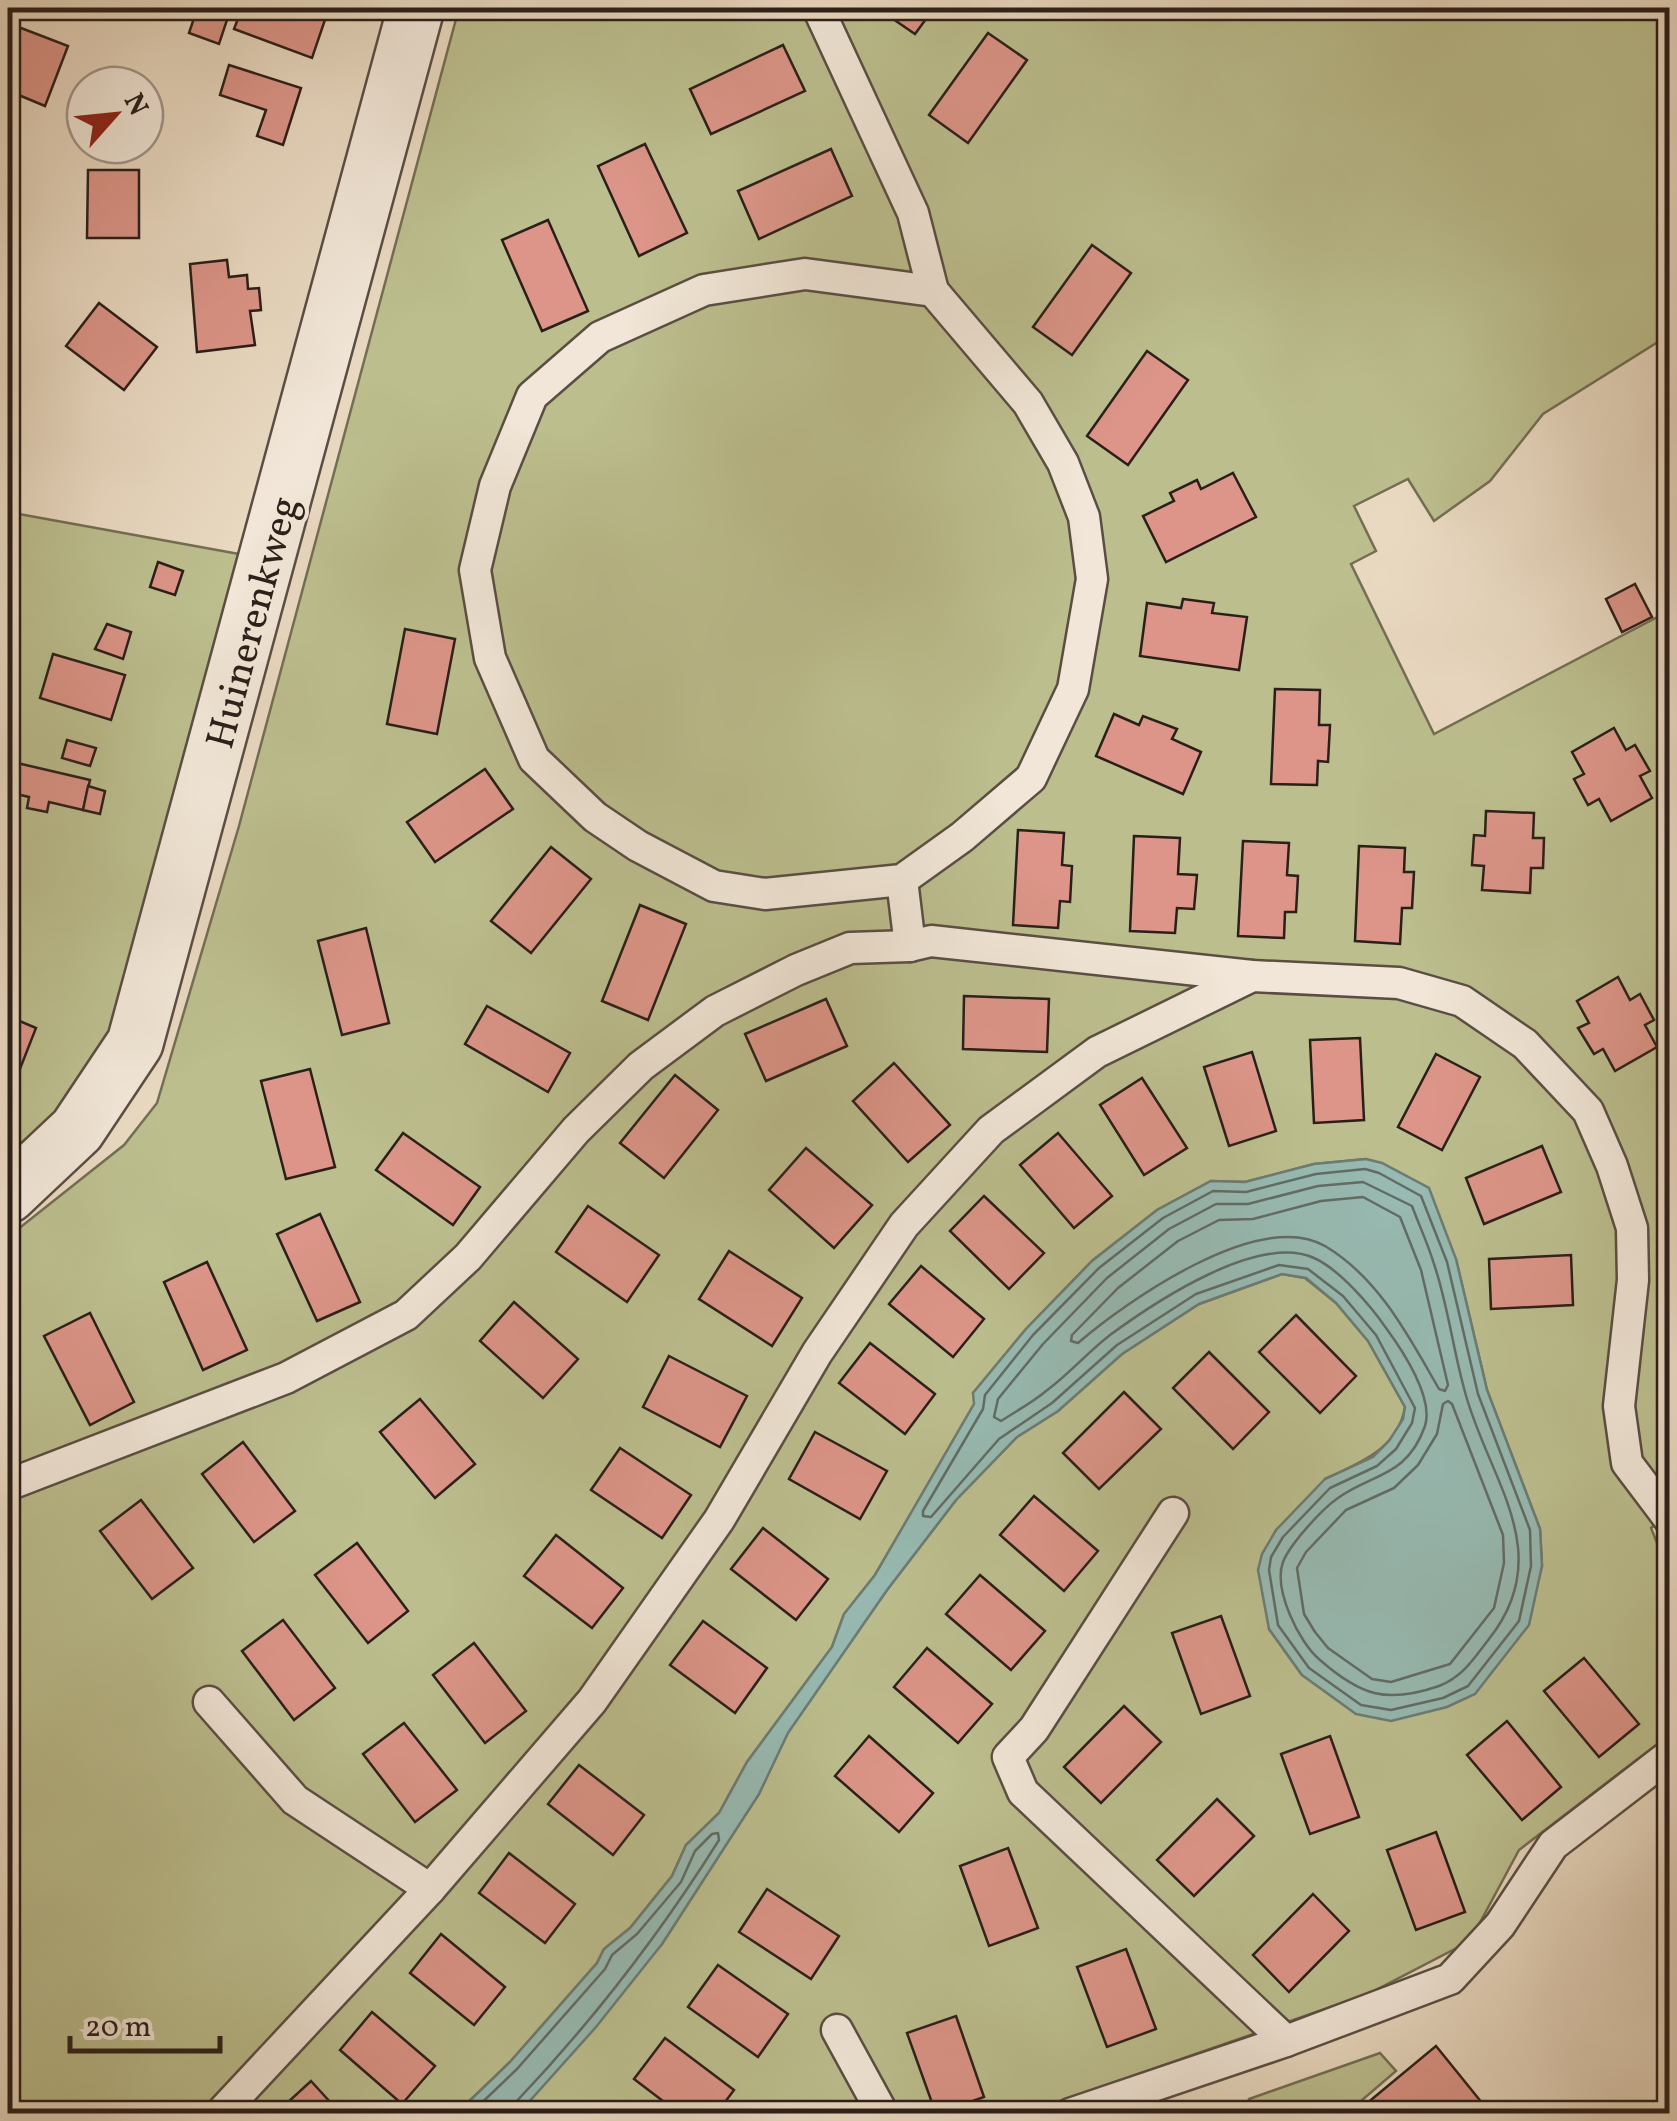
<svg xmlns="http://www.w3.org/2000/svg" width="1677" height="2121" font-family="Vollkorn,serif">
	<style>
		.green { fill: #bcbe8e; stroke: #746e54; stroke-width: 2.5 }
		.water { fill: #97bab2; stroke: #6c7c75; stroke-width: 2.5 }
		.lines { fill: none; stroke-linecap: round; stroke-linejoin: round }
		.shore { stroke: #616c66; stroke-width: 2.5 }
		.building { fill: #dc9588; stroke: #2b1f1a; stroke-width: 2.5 }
		.lane-casing { stroke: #5a4e44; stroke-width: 35 }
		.street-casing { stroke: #5a4e44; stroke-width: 60 }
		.lane { stroke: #f1e6d7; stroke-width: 30 }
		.street { stroke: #f1e6d7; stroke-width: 55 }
		.labels { text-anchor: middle; stroke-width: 8; stroke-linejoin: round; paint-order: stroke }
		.street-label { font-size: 40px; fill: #2b1f1a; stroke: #f1e6d7 }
	</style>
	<rect width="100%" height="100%" fill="#e9d9c1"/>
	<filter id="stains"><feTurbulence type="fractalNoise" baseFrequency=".002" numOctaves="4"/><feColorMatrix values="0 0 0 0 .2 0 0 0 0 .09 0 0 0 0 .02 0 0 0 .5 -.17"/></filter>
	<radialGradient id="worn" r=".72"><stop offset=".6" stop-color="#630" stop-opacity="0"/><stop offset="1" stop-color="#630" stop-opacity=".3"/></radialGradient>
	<g class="green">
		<path d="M459,8H1669V335L1543,414L1490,481L1434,521L1408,479L1354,506L1376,551L1351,564L1434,734L1669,611L1670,1513L1651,1528L1669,1573V1735L1519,1850L1470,1941L1368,1994L1026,2113H519L662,1944L759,1794L787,1733L887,1590L956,1500L1017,1437L1058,1411L1122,1354L1199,1304L1282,1274L1305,1278L1336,1303L1368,1341L1405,1407C1398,1449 1360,1463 1325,1479L1269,1629L1302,1675L1542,1566L1540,1529L1487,1390L1456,1259L1366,1159L1314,1164L1245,1182L1211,1181L1157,1210L1092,1261L1026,1329L973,1393L975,1404L875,1575L844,1614L832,1647L747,1762L719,1813L686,1845L672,1876L630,1928L604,1949L597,1963L510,2062L457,2113H8V1237L124,1145L157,1103L239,826Z"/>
		<polygon points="8,512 250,556 108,1082 8,1177"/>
		<polygon points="1380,2053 1396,2071 1347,2113 1246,2113 1249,2099"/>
	</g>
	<polygon class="water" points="1366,1159 1382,1163 1429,1188 1456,1259 1487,1390 1540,1529 1542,1566 1529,1625 1475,1694 1447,1707 1391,1721 1356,1714 1302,1675 1269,1629 1258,1570 1262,1554 1276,1530 1325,1479 1373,1457 1389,1441 1403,1419 1405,1407 1368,1341 1336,1303 1306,1278 1282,1274 1199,1304 1122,1354 1058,1411 1017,1437 956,1500 887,1590 788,1733 759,1794 662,1944 596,2027 519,2113 457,2113 510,2062 597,1963 604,1949 630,1928 672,1876 686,1845 719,1813 747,1762 832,1647 844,1614 875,1575 974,1404 973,1393 1026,1329 1092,1261 1157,1210 1211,1181 1245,1182 1314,1164"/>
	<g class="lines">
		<g class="shore">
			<polygon points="1365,1169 1379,1173 1421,1196 1447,1262 1478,1394 1530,1530 1531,1566 1519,1621 1468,1686 1443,1698 1391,1710 1361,1705 1309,1668 1278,1625 1269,1570 1271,1557 1283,1537 1330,1488 1377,1466 1396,1449 1412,1423 1415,1408 1376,1335 1343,1296 1308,1269 1279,1265 1196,1294 1117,1345 1052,1403 999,1439 931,1517 923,1516 923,1511 983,1409 985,1395 1033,1335 1099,1268 1163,1218 1213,1191 1246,1192 1316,1174"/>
			<path d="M1363,1182L1412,1206C1419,1225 1428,1244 1434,1264C1448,1305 1453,1350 1465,1392C1488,1479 1558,1552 1489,1639C1474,1658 1463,1677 1439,1686C1387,1704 1361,1696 1320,1660C1299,1643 1273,1589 1283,1562C1290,1544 1322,1509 1338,1498C1373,1473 1407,1477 1425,1426C1434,1398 1403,1351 1386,1328C1371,1306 1339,1269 1314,1258C1258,1233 1155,1302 1110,1335C1088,1352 1069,1374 1046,1391C1032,1403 1016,1411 1001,1421L994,1417L998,1399L1043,1344L1107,1278L1169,1229L1216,1204H1248L1318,1186Z"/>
			<path d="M1363,1197L1400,1217L1421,1270L1448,1385L1445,1391L1439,1389C1409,1337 1379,1278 1325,1246C1259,1208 1127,1301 1078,1343L1071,1341L1072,1335L1118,1288L1178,1241L1219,1220L1253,1219L1321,1201Z"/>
			<polygon points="1448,1401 1452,1404 1503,1535 1504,1563 1494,1608 1450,1664 1391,1682 1372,1679 1328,1648 1315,1632 1304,1614 1297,1568 1306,1552 1346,1510 1394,1488 1418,1465 1437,1434 1443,1404"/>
			<path d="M470,2114L517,2069L605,1969L612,1955L637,1934L681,1882L695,1851L712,1834L718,1833L719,1840C660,1934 592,2022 515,2103L513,2114"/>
		</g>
	</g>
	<g class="building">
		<polygon points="242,8 262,14 264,8 329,8 312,58 234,29"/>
		<polygon points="877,8 934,8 915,34"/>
		<polygon points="197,9 227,20 219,44 189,33"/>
		<polygon points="8,23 68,46 45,106 9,91 13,80 8,75 13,61 8,59"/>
		<polygon points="988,33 1027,60 968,143 929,115"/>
		<polygon points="783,45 805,91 711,134 690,89"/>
		<polygon points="229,65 301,88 283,145 257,136 266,110 220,95"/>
		<polygon points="645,144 687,233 639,256 598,166"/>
		<polygon points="831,149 852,196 759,239 738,191"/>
		<polygon points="88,170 139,170 139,238 87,238"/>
		<polygon points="548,220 588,311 542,331 502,240"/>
		<polygon points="1092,245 1131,273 1072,355 1033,327"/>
		<polygon points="227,260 229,277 247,275 248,289 259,288 261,310 250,311 255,345 197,352 190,264"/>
		<polygon points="99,303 157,347 124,390 66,346"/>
		<polygon points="1147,351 1188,380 1128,465 1087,436"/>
		<polygon points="1233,473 1256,517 1166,562 1143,516 1174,501 1170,493 1197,480 1201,489"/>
		<polygon points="158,562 183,571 175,595 150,587"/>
		<polygon points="1635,584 1652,617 1622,632 1606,599"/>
		<polygon points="1183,599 1214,603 1212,613 1247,617 1239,670 1140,656 1147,603 1181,608"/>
		<polygon points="107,624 131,632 123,659 95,649"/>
		<polygon points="405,629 455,639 437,734 387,724"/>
		<polygon points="53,654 125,675 111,720 40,698"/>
		<polygon points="1275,689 1320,690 1319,725 1330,725 1328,762 1318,761 1317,785 1271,784"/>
		<polygon points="1114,714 1139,725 1143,716 1177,729 1172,739 1201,752 1183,794 1096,756"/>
		<polygon points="1614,728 1626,750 1635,745 1650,771 1640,776 1652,798 1611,821 1599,799 1588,805 1574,779 1584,774 1572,752"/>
		<polygon points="67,740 96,748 90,766 62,758"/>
		<polygon points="13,762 90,780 83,810 49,802 47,812 27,808 29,797 8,792"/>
		<polygon points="485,769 513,809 435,862 407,822"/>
		<polygon points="88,786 105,791 100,814 83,810"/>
		<polygon points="1486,811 1534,813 1533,838 1544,838 1543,868 1531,868 1530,893 1482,890 1484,866 1472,865 1474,835 1485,836"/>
		<polygon points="1018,830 1064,833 1062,865 1072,866 1070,902 1060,901 1058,928 1013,925"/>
		<polygon points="1134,836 1180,838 1178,874 1197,875 1194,909 1177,908 1175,933 1130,931"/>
		<polygon points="1243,841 1289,843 1287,875 1298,876 1296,912 1285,912 1284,938 1238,936"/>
		<polygon points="1359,846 1405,848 1404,872 1414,872 1412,908 1402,908 1400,944 1355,941"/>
		<polygon points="551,847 591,879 531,953 491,921"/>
		<polygon points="640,905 686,924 648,1020 602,1001"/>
		<polygon points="366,928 389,1023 342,1035 318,941"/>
		<polygon points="1618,977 1630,1000 1640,994 1654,1020 1645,1025 1657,1047 1615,1071 1603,1049 1594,1054 1578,1028 1589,1023 1577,1001"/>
		<polygon points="964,996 1049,999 1047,1052 963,1049"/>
		<polygon points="826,999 847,1046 766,1081 745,1034"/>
		<polygon points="487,1006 570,1053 548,1092 465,1044"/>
		<polygon points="8,1016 36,1028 16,1079 8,1075"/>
		<polygon points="1360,1038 1364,1120 1314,1123 1310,1040"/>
		<polygon points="1252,1052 1276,1131 1229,1146 1204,1067"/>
		<polygon points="1436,1054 1480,1077 1442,1150 1398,1127"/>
		<polygon points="894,1063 950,1125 908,1162 853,1101"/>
		<polygon points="310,1069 335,1167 286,1179 261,1081"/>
		<polygon points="675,1075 718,1110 664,1178 620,1143"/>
		<polygon points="1142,1078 1187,1148 1144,1175 1100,1105"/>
		<polygon points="403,1133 480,1187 453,1225 376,1170"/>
		<polygon points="1058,1133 1112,1196 1074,1228 1020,1165"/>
		<polygon points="1542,1146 1561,1192 1484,1224 1466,1178"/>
		<polygon points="806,1148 872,1205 834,1248 769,1190"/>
		<polygon points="984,1196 1044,1253 1009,1289 950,1231"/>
		<polygon points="588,1206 659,1255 627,1302 556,1252"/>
		<polygon points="320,1214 360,1302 317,1321 277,1234"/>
		<polygon points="729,1251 802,1298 772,1346 699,1299"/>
		<polygon points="1571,1255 1573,1305 1491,1309 1489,1259"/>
		<polygon points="207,1262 247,1350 203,1370 164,1282"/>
		<polygon points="921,1266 984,1319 953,1357 889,1304"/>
		<polygon points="514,1302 578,1359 543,1398 480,1341"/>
		<polygon points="90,1313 134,1402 90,1425 44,1336"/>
		<polygon points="1296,1315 1356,1376 1320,1413 1259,1352"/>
		<polygon points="870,1343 935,1394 905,1434 839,1383"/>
		<polygon points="1209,1352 1269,1412 1233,1449 1173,1388"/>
		<polygon points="669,1356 747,1396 720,1447 643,1407"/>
		<polygon points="1124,1392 1161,1429 1099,1489 1063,1453"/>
		<polygon points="420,1399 475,1464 435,1498 380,1432"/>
		<polygon points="815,1432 887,1471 860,1519 789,1479"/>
		<polygon points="243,1442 295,1511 254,1542 202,1474"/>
		<polygon points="620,1448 691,1495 662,1538 591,1490"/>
		<polygon points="1034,1496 1098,1551 1064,1591 1000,1535"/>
		<polygon points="141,1500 193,1568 152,1599 100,1531"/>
		<polygon points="763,1528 828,1579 796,1620 731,1569"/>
		<polygon points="556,1535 623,1588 592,1628 524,1576"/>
		<polygon points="357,1543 408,1611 368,1643 315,1575"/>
		<polygon points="980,1575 1045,1631 1011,1670 946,1614"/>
		<polygon points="1221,1616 1250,1696 1201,1714 1172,1633"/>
		<polygon points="283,1620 335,1688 294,1720 242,1651"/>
		<polygon points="703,1621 767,1668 735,1713 670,1665"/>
		<polygon points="474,1643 526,1711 485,1743 433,1675"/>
		<polygon points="927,1648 992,1704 958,1743 894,1687"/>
		<polygon points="1584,1658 1639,1724 1599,1757 1544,1691"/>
		<polygon points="1124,1706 1161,1742 1101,1803 1064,1767"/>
		<polygon points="1507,1721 1561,1787 1522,1820 1467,1755"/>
		<polygon points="404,1723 457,1790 415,1822 363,1754"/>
		<polygon points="869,1736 933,1793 899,1832 835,1776"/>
		<polygon points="1330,1736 1359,1817 1310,1834 1281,1754"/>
		<polygon points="579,1765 644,1815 613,1855 548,1804"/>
		<polygon points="1217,1799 1254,1836 1194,1896 1157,1860"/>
		<polygon points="1436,1832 1465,1912 1416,1930 1387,1850"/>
		<polygon points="1008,1848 1038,1928 989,1946 960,1866"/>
		<polygon points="509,1853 575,1904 545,1943 479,1893"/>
		<polygon points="767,1889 839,1936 811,1979 739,1932"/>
		<polygon points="1313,1894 1349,1931 1289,1992 1253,1955"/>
		<polygon points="441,1934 505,1987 474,2025 410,1973"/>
		<polygon points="1126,1949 1156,2029 1107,2047 1077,1967"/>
		<polygon points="718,1965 788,2014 758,2057 688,2007"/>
		<polygon points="372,2012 435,2066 402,2104 340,2050"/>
		<polygon points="956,2016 984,2097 936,2114 907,2033"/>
		<polygon points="665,2038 734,2090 716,2114 680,2114 634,2079"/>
		<polygon points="1436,2046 1491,2114 1354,2114"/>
		<polygon points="311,2081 341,2114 275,2114"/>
	</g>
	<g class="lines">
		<defs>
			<g id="lane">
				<polyline points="818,8 913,213 933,291"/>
				<polyline points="902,880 765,894 714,886 638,846 595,817 534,759 490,658 475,570 495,486 532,396 600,337 704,290 805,274 933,291 1028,403 1063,463 1084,517 1092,579 1073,689 1031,778 962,837 902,880 910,946"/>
				<polyline points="8,1485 286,1378 406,1315 468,1257 576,1130 641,1066 715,1011 796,970 850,948 910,946 931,941 1252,976 1399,983 1462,1001 1525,1044 1588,1111 1612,1166 1632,1228 1633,1280 1619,1406 1627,1463 1670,1520"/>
				<polyline points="1173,1513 1034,1729 1008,1757 1023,1792 1286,2041"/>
				<polyline points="209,1702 295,1800 430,1889"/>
				<polyline points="837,2030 883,2114"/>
				<polyline points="220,2114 430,1889 592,1701 719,1520 817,1353 904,1225 991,1130 1097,1052 1252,976"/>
				<polyline points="1070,2114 1286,2041 1450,1979 1500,1925 1553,1845 1670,1755"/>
			</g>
			<polyline id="street" points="8,1195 77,1130 135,1043 416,8"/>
		</defs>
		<use href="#lane" class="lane-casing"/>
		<use href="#street" class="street-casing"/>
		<use href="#lane" class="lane"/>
		<use href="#street" class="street"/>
	</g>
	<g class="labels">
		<g class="street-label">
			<text transform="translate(251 622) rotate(-75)" y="14">Huinerenkweg</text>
		</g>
	</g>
	<rect width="1677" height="2121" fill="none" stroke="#e9d9c1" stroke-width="40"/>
	<rect x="10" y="10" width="1657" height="2101" fill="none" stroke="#2b1f1a" stroke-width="5"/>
	<rect x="20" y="20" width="1637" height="2081" fill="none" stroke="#2b1f1a" stroke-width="2.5"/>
	<g transform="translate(115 115) rotate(63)"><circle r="48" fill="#f1e6d7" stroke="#a2968b" stroke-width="2.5"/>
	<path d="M0-8L18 38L0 25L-18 38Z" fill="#8f2418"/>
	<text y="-15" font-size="28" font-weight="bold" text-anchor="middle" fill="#2b1f1a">N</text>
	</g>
	<path d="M70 2036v15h150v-15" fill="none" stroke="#2b1f1a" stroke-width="5"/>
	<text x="85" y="2036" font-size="30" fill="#2b1f1a" stroke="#f1e6d7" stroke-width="8" paint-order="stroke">20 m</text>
	<rect width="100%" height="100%" filter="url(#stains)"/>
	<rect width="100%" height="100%" fill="url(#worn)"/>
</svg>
